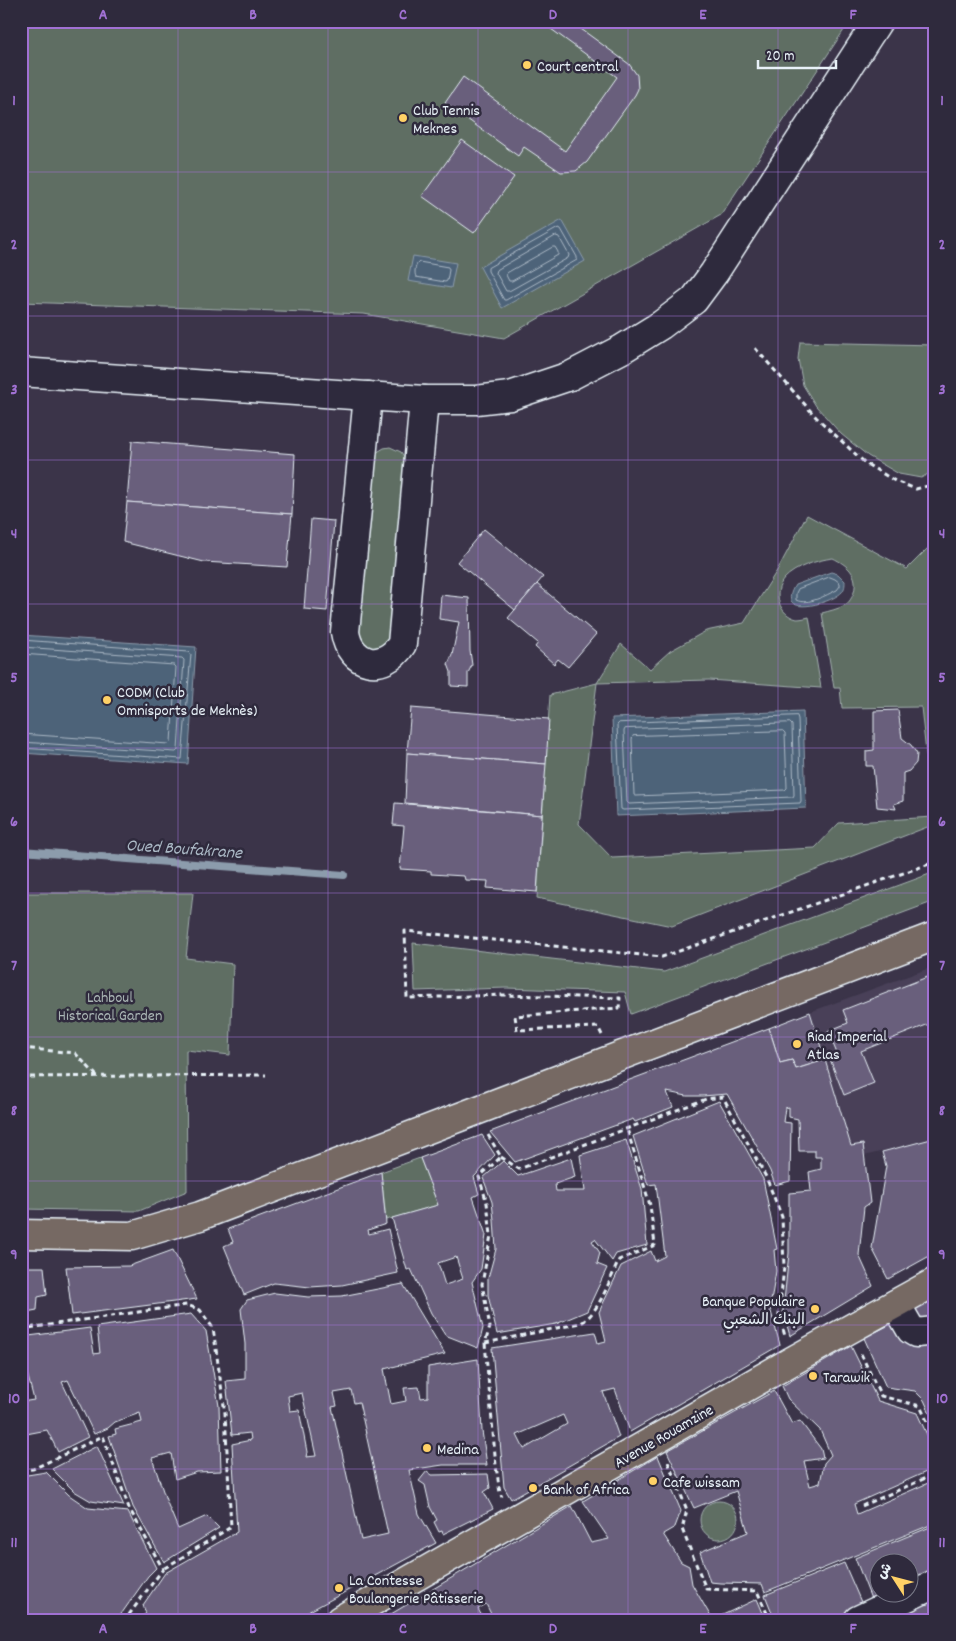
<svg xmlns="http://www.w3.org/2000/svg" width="956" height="1641" font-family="Dekko,'Playpen Sans Arabic',sans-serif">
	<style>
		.built { fill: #494158 }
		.green { fill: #5e6e64; stroke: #a3b0ae; fill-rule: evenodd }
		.water { fill: #4e6379; stroke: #8c9cac }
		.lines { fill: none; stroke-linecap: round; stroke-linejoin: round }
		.shore { stroke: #aab8c5; stroke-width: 1 }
		.stream { stroke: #8c9cac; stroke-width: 8 }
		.building { fill: #695e7b; stroke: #e8f1f8; fill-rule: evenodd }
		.minor-casing { stroke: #e8f1f8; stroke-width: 31 }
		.major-casing { stroke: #e8f1f8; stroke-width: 31 }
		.path { stroke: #e8f1f8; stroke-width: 3; stroke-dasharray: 5 4; stroke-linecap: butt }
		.minor { stroke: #2f2a3d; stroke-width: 28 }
		.major { stroke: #766964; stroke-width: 28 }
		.grid { fill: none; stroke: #a171d3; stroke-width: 1; stroke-opacity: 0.55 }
		.poi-dot { fill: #ffd166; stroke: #2f2a3d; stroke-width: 2 }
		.labels { text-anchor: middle; stroke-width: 5; stroke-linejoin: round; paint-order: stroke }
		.poi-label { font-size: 16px; fill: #e8f1f8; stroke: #2f2a3d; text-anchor: start }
		.park-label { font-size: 16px; fill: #aab6b5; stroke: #2f2a3d }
		.street-label { font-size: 16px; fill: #e8f1f8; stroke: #2f2a3d }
		.water-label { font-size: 18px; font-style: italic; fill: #aab8c5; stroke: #2f2a3d }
		.neatline { fill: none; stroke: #a171d3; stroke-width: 2 }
		.grid-label { font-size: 16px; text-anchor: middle; font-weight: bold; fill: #a171d3 }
	</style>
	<rect width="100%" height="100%" fill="#3b3449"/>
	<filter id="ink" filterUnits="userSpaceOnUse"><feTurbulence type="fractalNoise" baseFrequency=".02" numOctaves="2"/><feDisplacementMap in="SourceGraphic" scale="10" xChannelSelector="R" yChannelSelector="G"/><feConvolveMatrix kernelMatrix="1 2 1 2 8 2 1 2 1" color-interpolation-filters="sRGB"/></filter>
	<g filter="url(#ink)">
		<polygon class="built" points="935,966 935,1138 864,1156 851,1146 810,1012"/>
		<g class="green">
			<polygon points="21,21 850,21 721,215 504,338 364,314 21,302"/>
			<polygon points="800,342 935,345 935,470 921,478 899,474 868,456 841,434 816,406 803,385 798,359"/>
			<polygon points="390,447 401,452 407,461 390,643 374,649 364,645 357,630 374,454 384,448"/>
			<path d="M807,515L907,569L934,542L935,538V824L672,926L537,898L550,695L597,683L621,644L650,669L670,651L706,631L744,623L778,569ZM833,558C847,565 859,574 854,592C853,596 849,603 845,605C839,609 829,611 822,613L834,688H840L842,708L921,707L933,817L839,823L815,848L612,858L579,824L597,683L709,680L821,688L809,617C805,618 801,619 797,619C779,615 772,593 784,579C795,567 817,560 833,558Z"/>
			<polygon points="935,872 935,901 631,1014 625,992 506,988 415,991 413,943 664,972"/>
			<polygon points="21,893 193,893 186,958 233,964 230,1055 186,1050 187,1191 139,1211 21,1209"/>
			<polygon points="420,1158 438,1205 386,1220 381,1172"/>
			<circle cx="719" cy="1520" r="19"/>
		</g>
		<g class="water">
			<polygon points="562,220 585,261 502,308 480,267"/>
			<polygon points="413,256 456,263 451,288 408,281"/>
			<path d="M831,572L838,574L845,581C845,585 845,588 842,592C831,604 774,619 795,585Z"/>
			<polygon points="21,635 196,647 188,764 21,753"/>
			<polygon points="803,711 806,808 616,816 612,718"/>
		</g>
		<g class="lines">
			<g class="shore">
				<polygon points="559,228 561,229 577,257 577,260 506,300 504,300 488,271 488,268"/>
				<polygon points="556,236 559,237 569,255 568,258 509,291 506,291 496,273 497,270"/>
				<polygon points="553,247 555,247 558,252 558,255 512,281 509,281 506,275 507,273"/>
				<path d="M419,262L448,267L449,270L447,281L445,282L416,277C414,273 415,264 419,262Z"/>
				<path d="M830,577L835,579L840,583V586L837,590C826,595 808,606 796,600V593L798,589Z"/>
				<polyline points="21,640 189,652 191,654 182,759 21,748"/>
				<polyline points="21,647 182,658 184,660 178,750 176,752 21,742"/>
				<polyline points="21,654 174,665 176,667 171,742 169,744 21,734"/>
				<polygon points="797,716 798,719 801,801 800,803 623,810 621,809 617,725 619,723"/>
				<polygon points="790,723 792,725 794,795 793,797 629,804 627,802 624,731 625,729"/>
				<polygon points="783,731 785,733 787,788 785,790 636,796 634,795 632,739 633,736"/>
			</g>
			<polyline class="stream" points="21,851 344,875"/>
		</g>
		<g class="building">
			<polygon points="540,21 570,21 629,64 637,75 638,89 635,95 587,162 576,171 561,172 524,147 518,156 445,103 463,77 565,151 617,77"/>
			<polygon points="462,140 514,177 474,233 422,196"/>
			<polygon points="132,441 295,454 292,514 127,502"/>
			<polygon points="127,502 292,514 287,567 204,562 123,542"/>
			<polygon points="311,519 334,521 327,611 304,609"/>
			<polygon points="484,529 543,577 515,610 457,562"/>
			<polygon points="537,584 596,634 568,667 558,659 554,664 535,647 538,643 508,618"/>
			<polygon points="441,595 469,598 470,651 472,665 468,673 468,687 451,686 451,672 448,664 452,655 459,622 439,619"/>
			<polygon points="411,708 549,719 546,764 407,753"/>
			<polygon points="898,710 902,738 911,745 917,754 916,763 909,771 903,773 903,801 894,804 896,809 877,807 873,766 866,766 866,751 874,750 874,711"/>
			<polygon points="407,753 546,764 542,815 405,803"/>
			<polygon points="395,803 542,815 537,892 487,888 488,881 465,880 464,876 431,874 431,871 400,869 404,826 393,825"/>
			<polygon points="935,974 935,1012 932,1014 934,1022 861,1051 874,1083 844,1095 830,1059 838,1056 828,1031 848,1023 843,1010"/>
			<polygon points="810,1012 825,1060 796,1069 792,1060 780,1063 769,1028"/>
			<polygon points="769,1028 780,1063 792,1060 796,1069 825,1060 851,1146 863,1144 870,1203 864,1207 859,1255 873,1286 790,1336 783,1311 789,1253 789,1193 811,1191 809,1172 821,1169 821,1157 815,1157 815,1151 799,1151 798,1119 789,1117 789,1107 785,1108 783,1122 791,1123 790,1181 775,1185 770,1171 755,1143 727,1094 703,1096 687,1096 667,1092 673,1107 635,1122 633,1119 515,1162 490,1132"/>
			<path d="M719,1101L763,1179L777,1249L774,1250L776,1271L770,1308L780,1345L630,1432L615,1389L603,1392L619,1437L511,1499L504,1487L492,1348L595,1332L598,1343L606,1341L599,1312L621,1266L651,1251L655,1261L665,1256L656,1184L648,1185L633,1136ZM563,1415L567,1424L524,1449L517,1435Z"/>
			<path d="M482,1135L495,1155L474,1177L479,1194L473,1197L486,1235L481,1269L472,1282L483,1328L478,1348L445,1335L431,1313L411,1269L407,1270L392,1218L438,1205L420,1158ZM456,1257L463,1279L445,1285L438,1263Z"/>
			<polygon points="935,1138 935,1253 888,1279 872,1248 886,1166 882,1152"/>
			<polygon points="626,1140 642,1189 647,1245 616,1254 612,1261 595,1239 592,1241 600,1253 597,1264 607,1268 587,1311 556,1324 497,1334 488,1295 488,1278 496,1249 494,1220 492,1202 483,1178 503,1161 518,1176 571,1158 575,1177 555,1184 556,1191 585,1191 580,1155"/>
			<polygon points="381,1172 386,1224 368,1230 369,1234 388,1229 398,1273 342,1285 310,1287 274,1283 244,1295 224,1246 233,1242 228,1229"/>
			<polygon points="173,1250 197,1299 72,1315 66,1267 129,1266"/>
			<polygon points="21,1267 44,1267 47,1295 38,1297 37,1310 21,1313"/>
			<path d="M403,1284L445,1354L384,1369L391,1404L406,1401L404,1388L419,1387L421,1398L428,1397V1367L478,1359L482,1431L487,1465H443L409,1470L419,1514L436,1543L293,1620H133L146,1614L143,1605L165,1573L237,1532L232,1444L251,1440L250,1433L232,1435L226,1381L245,1379V1344L241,1309L247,1300L275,1293L308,1297L342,1296ZM351,1390L354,1403L359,1402L388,1534L361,1540L332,1407L337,1406L334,1393ZM302,1393L316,1456L306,1457L307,1452L299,1410L290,1411L288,1396Z"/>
			<polygon points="935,1298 935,1325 919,1326 912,1311"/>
			<polygon points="191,1314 206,1331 219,1406 221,1471 197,1472 175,1479 171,1453 152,1458 166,1500 178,1529 207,1516 219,1528 164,1562 133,1507 109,1436 116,1434 115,1429 142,1422 140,1413 115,1422 108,1428 94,1434 68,1380 62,1382 88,1437 58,1452 47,1430 21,1435 21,1402 34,1400 21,1349 21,1337 90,1328 94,1354 100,1353 97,1327"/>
			<polygon points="899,1320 935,1338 935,1424 924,1400 915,1391 886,1387 864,1338"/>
			<polygon points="851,1346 878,1401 917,1413 935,1452 935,1468 854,1504 857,1514 935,1480 935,1523 765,1592 762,1584 720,1583 710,1582 700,1552 748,1532 736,1491 694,1508 667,1451 774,1391 792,1424 800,1421 821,1449 823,1458 804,1461 810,1486 820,1483 824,1463 831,1455 820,1430 788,1399 782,1386"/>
			<polygon points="97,1446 124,1506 91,1501 74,1491 52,1469"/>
			<polygon points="658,1456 681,1511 675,1527 663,1534 681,1562 689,1566 692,1584 711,1617 703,1620 494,1620 486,1604 478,1609 484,1620 381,1620 572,1506 591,1543 609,1539 583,1501"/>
			<polygon points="427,1471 432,1475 488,1474 490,1488 484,1492 493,1509 443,1534 442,1531 439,1532 434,1522 437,1520 430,1507 425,1485 419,1481"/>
			<polygon points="46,1472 69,1495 88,1508 128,1512 156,1568 148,1576 117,1620 21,1620 21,1476"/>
			<polygon points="935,1525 935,1573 908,1586 908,1564 878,1564 878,1594 894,1594 873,1604 855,1558"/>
			<polygon points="844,1563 864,1609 836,1620 775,1620 765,1595"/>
			<polygon points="935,1592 935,1620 887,1620"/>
			<polygon points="757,1599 766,1620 712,1620"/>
		</g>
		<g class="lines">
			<defs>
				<g id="minor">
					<polyline points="21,372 424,400 476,400 510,396 570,376 622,349 661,325 694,300 714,273 878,21"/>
					<path d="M368,396L345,632C350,666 384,673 402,644L424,400"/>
					<polyline points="896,1304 911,1330 916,1333 935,1331"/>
					<polyline points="858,1620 935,1584"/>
				</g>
				<g id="major">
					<polyline points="21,1234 132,1236 200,1216 935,936"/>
					<polyline points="340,1620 792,1361 935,1282"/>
				</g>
			</defs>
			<use href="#minor" class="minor-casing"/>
			<use href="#major" class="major-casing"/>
			<g class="path">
				<polyline points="755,348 816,417 865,463 895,481 916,489 935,484"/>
				<polyline points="602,1035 598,1027 517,1030 515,1016 619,1008 620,998 504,995 407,998 405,931 662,957 935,862"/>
				<polyline points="21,1048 75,1053 98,1077"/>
				<polyline points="21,1077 266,1075"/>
				<polyline points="488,1135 501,1157 479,1177 487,1203 491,1235 482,1284 490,1327 485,1343 496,1466 500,1493 502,1497"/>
				<polyline points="501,1157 519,1169 706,1099 723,1097 766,1177 782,1217 784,1267 779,1315 785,1336"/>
				<polyline points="21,1329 187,1305 200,1310 213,1328 225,1413 231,1527 163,1569"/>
				<path d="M485,1343L581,1323C599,1313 610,1279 619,1260L655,1245L650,1205L627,1129"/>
				<polyline points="861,1354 881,1396 920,1406 935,1438"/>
				<polyline points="668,1462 687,1510 682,1529 706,1589 757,1591 770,1620"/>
				<polyline points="21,1470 33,1469 103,1436 129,1508 163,1569 125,1620"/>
				<polyline points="862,1506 935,1474"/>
			</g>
			<use href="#minor" class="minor"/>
			<use href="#major" class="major"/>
		</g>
	</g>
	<path class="grid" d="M178,21V1620M328,21V1620M478,21V1620M628,21V1620M778,21V1620M21,172H935M21,316H935M21,460H935M21,604H935M21,748H935M21,893H935M21,1037H935M21,1181H935M21,1325H935M21,1469H935"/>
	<g class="poi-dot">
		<circle cx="527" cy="65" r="5"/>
		<circle cx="403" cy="118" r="5"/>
		<circle cx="107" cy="700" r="5"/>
		<circle cx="797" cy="1044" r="5"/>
		<circle cx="815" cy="1309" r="5"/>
		<circle cx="813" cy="1376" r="5"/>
		<circle cx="427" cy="1448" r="5"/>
		<circle cx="653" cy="1481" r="5"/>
		<circle cx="533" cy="1488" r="5"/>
		<circle cx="339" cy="1588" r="5"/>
	</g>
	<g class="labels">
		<g class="poi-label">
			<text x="537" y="71">Court central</text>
			<text x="413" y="115">Club Tennis<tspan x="413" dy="18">Meknes</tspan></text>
			<text x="117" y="697">CODM (Club<tspan x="117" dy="18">Omnisports de Meknès)</tspan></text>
			<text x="807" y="1041">Riad Imperial<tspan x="807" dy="18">Atlas</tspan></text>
			<text x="805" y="1306" text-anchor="end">Banque Populaire<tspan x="805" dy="18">البنك الشعبي</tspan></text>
			<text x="823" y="1382">Tarawik</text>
			<text x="437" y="1454">Medina</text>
			<text x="663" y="1487">Cafe wissam</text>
			<text x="543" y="1494">Bank of Africa</text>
			<text x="349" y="1585">La Contesse<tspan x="349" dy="18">Boulangerie Pâtisserie</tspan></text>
		</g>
		<g class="park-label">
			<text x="110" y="1002">Lahboul<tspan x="110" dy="18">Historical Garden</tspan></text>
		</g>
		<g class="street-label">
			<text transform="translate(663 1435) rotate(-30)" y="6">Avenue Rouamzine</text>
		</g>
		<g class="water-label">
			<text transform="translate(184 848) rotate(4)" y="6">Oued Boufakrane</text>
		</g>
	</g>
	<rect width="956" height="1641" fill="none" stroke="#2f2a3d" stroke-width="55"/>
	<g transform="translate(894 1578) rotate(306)"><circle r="24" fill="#2f2a3d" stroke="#797a88"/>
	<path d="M0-4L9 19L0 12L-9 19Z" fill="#ffd166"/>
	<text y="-8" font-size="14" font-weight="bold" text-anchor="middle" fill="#e8f1f8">ش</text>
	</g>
	<path d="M758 60v8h78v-8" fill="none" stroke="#e8f1f8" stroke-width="2.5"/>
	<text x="766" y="60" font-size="15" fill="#e8f1f8" stroke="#2f2a3d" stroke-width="4" paint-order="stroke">20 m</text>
	<rect x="28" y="28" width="900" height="1586" class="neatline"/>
	<g class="grid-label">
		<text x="103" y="19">A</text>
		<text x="253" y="19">B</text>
		<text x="403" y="19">C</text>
		<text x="553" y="19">D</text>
		<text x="703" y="19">E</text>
		<text x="853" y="19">F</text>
		<text x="14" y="105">1</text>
		<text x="942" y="105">1</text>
		<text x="14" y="249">2</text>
		<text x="942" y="249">2</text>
		<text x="14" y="394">3</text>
		<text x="942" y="394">3</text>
		<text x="14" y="538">4</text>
		<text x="942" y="538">4</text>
		<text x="14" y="682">5</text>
		<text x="942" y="682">5</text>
		<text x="14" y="826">6</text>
		<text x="942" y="826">6</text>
		<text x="14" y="970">7</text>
		<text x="942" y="970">7</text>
		<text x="14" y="1115">8</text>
		<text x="942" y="1115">8</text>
		<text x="14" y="1259">9</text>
		<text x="942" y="1259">9</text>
		<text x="14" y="1403">10</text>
		<text x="942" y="1403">10</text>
		<text x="14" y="1547">11</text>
		<text x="942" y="1547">11</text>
		<text x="103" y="1633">A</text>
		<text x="253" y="1633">B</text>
		<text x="403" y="1633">C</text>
		<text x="553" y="1633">D</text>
		<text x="703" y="1633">E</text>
		<text x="853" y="1633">F</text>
	</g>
</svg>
